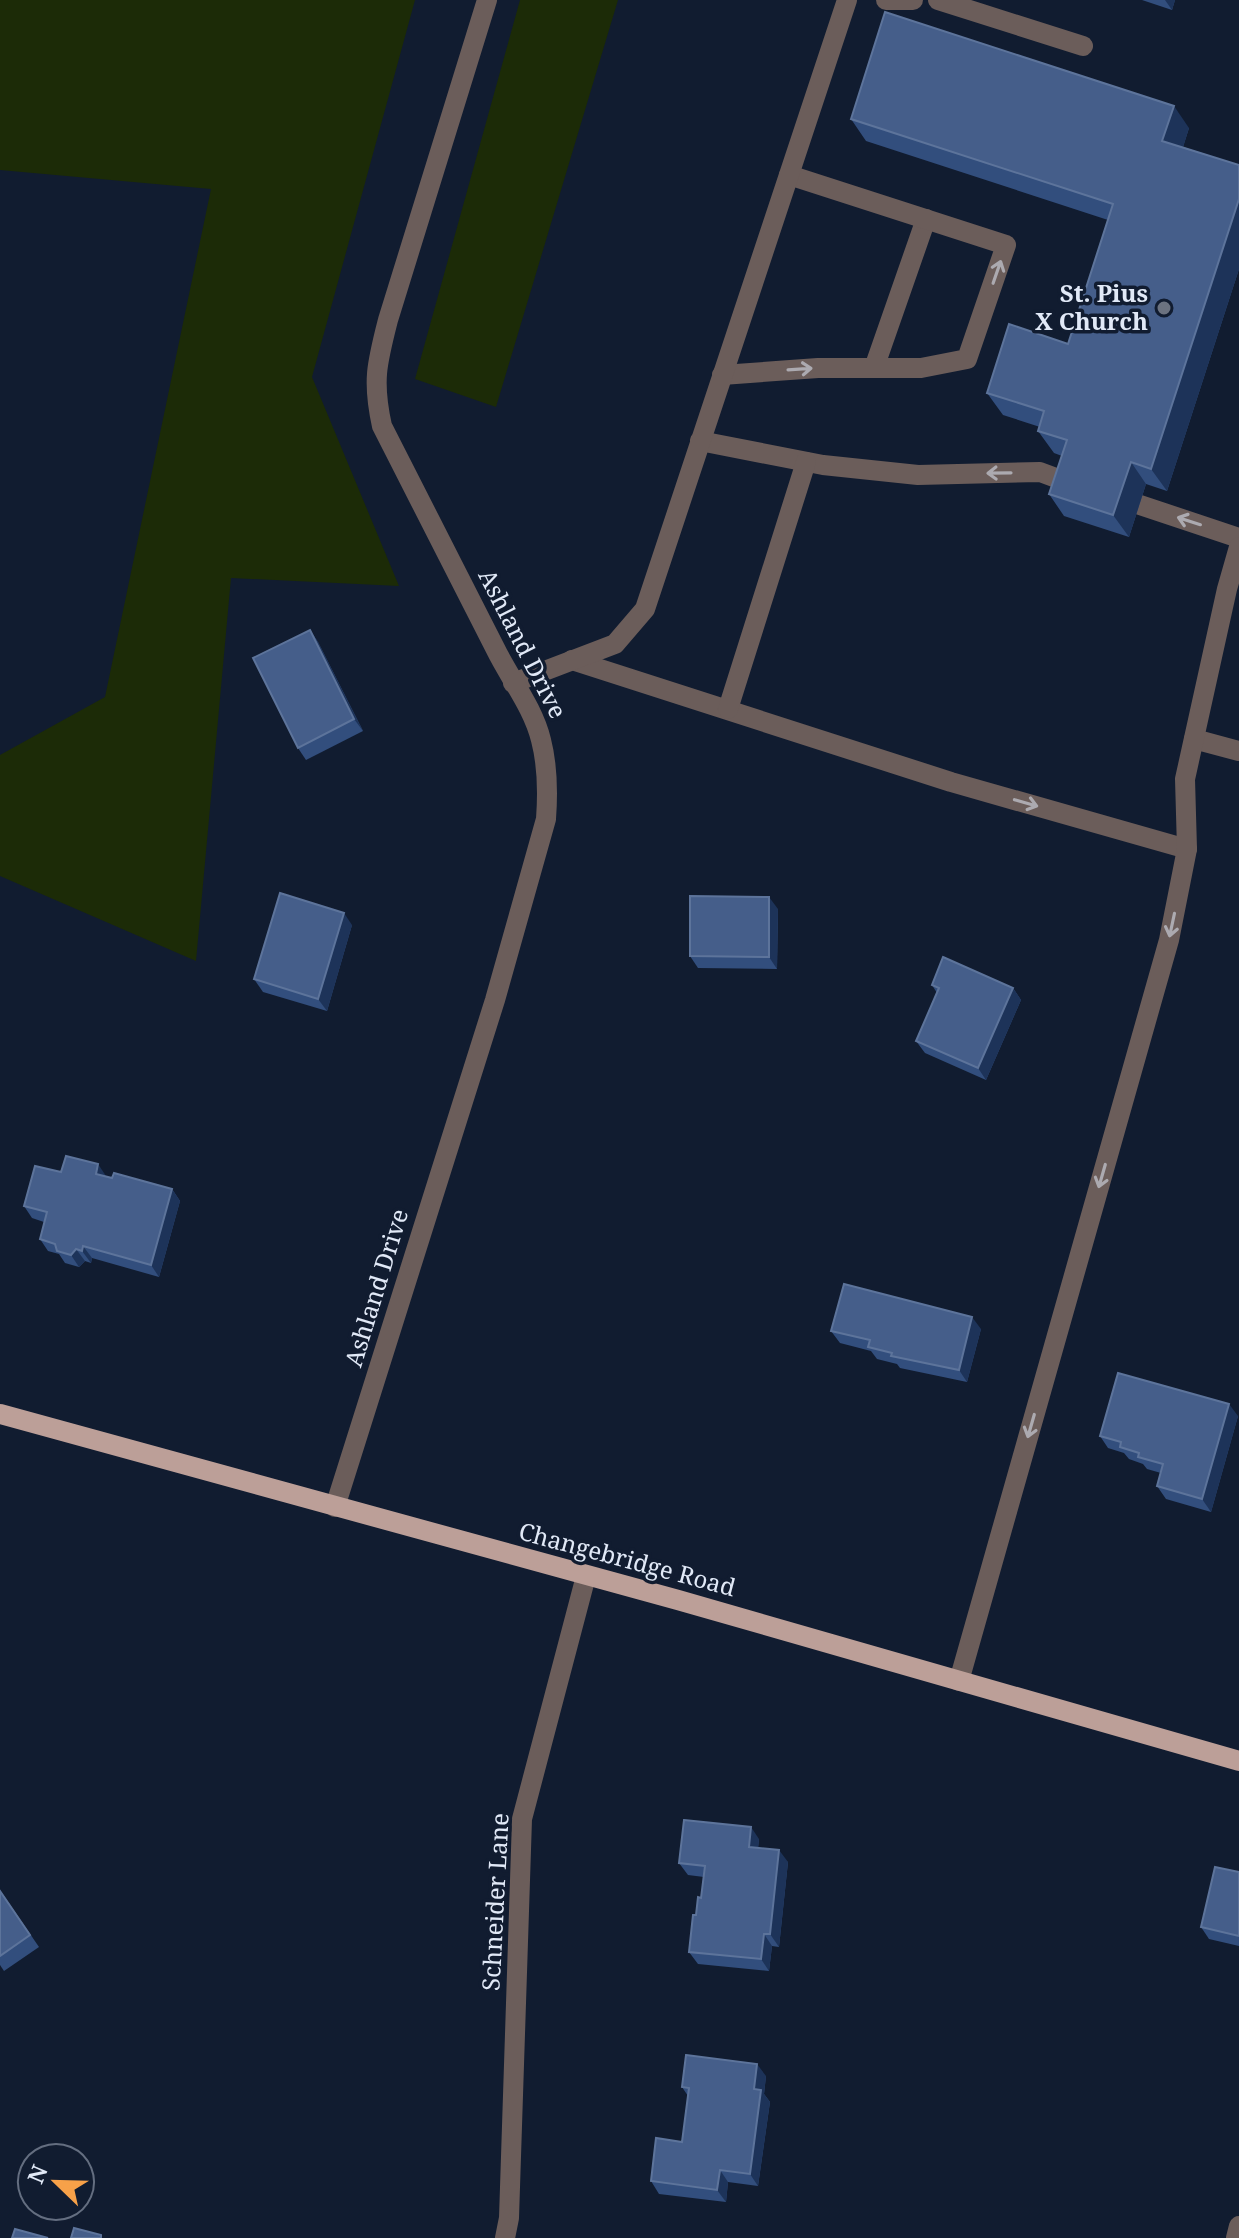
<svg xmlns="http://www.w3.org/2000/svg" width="1239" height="2238" font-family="'Noto Serif',serif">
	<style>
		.green { fill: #1c2b07 }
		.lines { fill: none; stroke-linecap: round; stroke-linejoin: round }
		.minor { stroke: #6b5d5a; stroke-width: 20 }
		.major { stroke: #bc9f98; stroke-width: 20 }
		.wall { fill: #324e7d }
		.shaded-wall { fill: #1d3359 }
		.building { fill: #455e8a; stroke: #5d749b; stroke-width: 2 }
		.oneway { stroke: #acaab0 }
		.worship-dot { fill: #6b7280; stroke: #111c30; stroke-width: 3 }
		.labels { text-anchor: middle; stroke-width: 7; stroke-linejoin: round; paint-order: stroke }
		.poi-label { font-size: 24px; font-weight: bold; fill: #e1e9f7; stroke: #111c30; text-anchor: end }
		.street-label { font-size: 24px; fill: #e1e9f7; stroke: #111c30 }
	</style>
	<rect width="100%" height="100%" fill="#111c30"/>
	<g class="green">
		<polygon points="0,0 415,0 312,377 399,586 231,578 196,961 0,876 0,755 105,697 211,189 0,170"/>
		<polygon points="520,0 618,0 496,407 415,379"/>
	</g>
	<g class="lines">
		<g class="minor">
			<polyline points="886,0 913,0"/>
			<polyline points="938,0 1083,46"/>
			<polyline points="874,368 926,219"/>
			<polyline points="722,375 818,368 921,368 967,359 1006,245 789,175"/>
			<polyline points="700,441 823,465 918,475 1040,472 1075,485"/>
			<polyline points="1140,505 1239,538"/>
			<polyline points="572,660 951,782 1187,849"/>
			<polyline points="513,683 615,644 645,609 847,0"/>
			<polyline points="728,709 806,462"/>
			<polyline points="1194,739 1239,751"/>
			<path d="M335,1507L495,1000L546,819C548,792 548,767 541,740C533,707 510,679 495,648C457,574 420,500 382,426C372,381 377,363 388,320L487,0"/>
			<polyline points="959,1681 1169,940 1187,849 1185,779 1227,589 1239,547"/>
			<polyline points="505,2238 509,2218 522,1819 586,1576"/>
			<polyline points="1236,2238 1239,2226"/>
		</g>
		<polyline class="major" points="0,1414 678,1600 1239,1761"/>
	</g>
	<g class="wall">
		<polygon points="1142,0 1175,0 1172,10"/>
		<polygon points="851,119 1189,128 1183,147 1239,165 1239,269 1167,491 1146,484 1129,537 1064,516 1049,494 1062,456 1054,453 1038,431 1040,427 1003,415 987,393 1068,344 1108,220 866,141"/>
		<polygon points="310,630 318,642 363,731 306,760 298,748"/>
		<polygon points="778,909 777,969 698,968 690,956"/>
		<polygon points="352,925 327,1011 263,992 254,979"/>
		<polygon points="932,985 1013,988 1021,1000 986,1080 925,1053 916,1041 937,993"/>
		<polygon points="61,1172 106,1177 172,1189 180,1201 159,1277 92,1258 91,1263 85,1261 79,1267 65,1263 59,1254 48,1251 40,1239 44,1222 32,1218 24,1206"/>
		<polygon points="981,1329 967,1382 900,1368 897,1364 877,1359 871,1351 840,1343 831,1331"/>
		<polygon points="1238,1416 1211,1512 1166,1499 1157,1486 1161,1473 1147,1469 1143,1464 1129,1459 1124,1453 1108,1448 1100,1436"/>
		<polygon points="759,1839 758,1848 788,1862 779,1947 772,1946 769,1971 698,1964 689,1952 696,1915 701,1898 704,1877 688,1875 679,1863"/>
		<polygon points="1239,1872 1239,1946 1209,1939 1201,1927"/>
		<polygon points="0,1890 39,1947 4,1971 0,1965"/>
		<polygon points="766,2076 764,2094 770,2102 758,2186 728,2182 726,2202 659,2194 651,2181 682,2142 688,2096 682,2087"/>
	</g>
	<g class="shaded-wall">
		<polygon points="1165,0 1175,0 1172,10"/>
		<polygon points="1174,106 1189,128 1178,163 1162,141"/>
		<polygon points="1239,199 1239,269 1167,491 1151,469"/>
		<polygon points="1131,462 1146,484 1129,537 1113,515"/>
		<polygon points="310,630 318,642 363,731 354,719"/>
		<polygon points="769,897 778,909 777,969 769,957"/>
		<polygon points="344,913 352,925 327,1011 318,999"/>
		<polygon points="1013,988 1021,1000 986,1080 978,1068"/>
		<polygon points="98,1164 106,1176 96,1174"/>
		<polygon points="172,1189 180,1201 159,1277 151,1265"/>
		<polygon points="83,1246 92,1258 91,1263 82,1251"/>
		<polygon points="76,1249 85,1261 79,1267 71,1255"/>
		<polygon points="972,1317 981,1329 967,1382 959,1370"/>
		<polygon points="1229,1404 1238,1416 1211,1512 1202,1499"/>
		<polygon points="751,1827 759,1839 757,1859 749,1847"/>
		<polygon points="779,1850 788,1862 779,1947 770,1934"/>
		<polygon points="764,1934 772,1946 769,1971 761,1959"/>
		<polygon points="757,2064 766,2076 764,2094 770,2102 758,2186 750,2174 754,2089"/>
		<polygon points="720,2170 728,2182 726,2202 717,2190"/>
	</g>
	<g class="building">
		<polygon points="885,12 1174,106 1162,141 1239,165 1239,199 1151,469 1131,462 1113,515 1049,494 1067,440 1038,431 1044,411 987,393 1009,324 1068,344 1113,204 851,119"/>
		<polygon points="310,630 354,719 298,748 253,658"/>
		<polygon points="280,893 344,913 318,999 254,979"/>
		<polygon points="690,896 769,897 769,957 690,956"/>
		<polygon points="943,957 1013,988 978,1068 916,1041 939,988 932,985"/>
		<polygon points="66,1156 98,1164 96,1174 112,1178 114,1173 172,1189 151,1265 83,1246 82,1251 76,1249 71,1255 57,1251 55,1244 40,1239 47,1212 24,1206 35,1166 61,1172"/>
		<polygon points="844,1284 972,1317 959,1370 891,1356 892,1353 868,1347 870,1340 831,1331"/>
		<polygon points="1118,1373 1229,1404 1202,1499 1157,1486 1163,1464 1138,1457 1139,1453 1120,1447 1121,1442 1100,1436"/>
		<polygon points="684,1820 751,1827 749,1847 779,1850 770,1934 764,1934 761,1959 689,1952 693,1915 696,1915 698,1897 701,1898 705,1866 679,1863"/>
		<polygon points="1215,1867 1239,1872 1239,1936 1201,1927"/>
		<polygon points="0,1891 30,1935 0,1956"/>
		<polygon points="686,2055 757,2064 754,2089 761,2090 750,2174 720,2170 717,2190 651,2181 656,2138 682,2142 689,2088 682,2087"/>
		<polygon points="74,2228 101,2235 101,2238 71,2238"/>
		<polygon points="15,2229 48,2238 12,2238"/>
	</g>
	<defs><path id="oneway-shaft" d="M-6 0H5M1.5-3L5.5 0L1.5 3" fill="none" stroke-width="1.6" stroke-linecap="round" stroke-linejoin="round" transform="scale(2)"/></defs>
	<g class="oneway">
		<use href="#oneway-shaft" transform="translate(997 272) rotate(-71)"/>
		<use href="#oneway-shaft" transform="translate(800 369) rotate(-4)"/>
		<use href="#oneway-shaft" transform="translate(999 473) rotate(179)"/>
		<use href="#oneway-shaft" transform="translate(1189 521) rotate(-162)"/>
		<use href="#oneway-shaft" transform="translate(1026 803) rotate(16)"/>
		<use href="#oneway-shaft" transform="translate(1172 925) rotate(102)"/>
		<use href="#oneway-shaft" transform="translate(1102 1176) rotate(106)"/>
		<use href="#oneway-shaft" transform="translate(1031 1426) rotate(106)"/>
	</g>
	<circle class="worship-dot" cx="1164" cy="308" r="8"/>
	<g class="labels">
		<g class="poi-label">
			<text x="1148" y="302">St. Pius<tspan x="1148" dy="28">X Church</tspan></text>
		</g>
		<g class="street-label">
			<text transform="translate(522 644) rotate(63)" y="8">Ashland Drive</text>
			<text transform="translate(377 1288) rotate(-73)" y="8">Ashland Drive</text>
			<text transform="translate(627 1560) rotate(15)" y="8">Changebridge Road</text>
			<text transform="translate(496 1902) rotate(-87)" y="8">Schneider Lane</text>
		</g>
	</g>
	<g transform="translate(56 2182) rotate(293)"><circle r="38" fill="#111c30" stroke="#646e80" stroke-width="2"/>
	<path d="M0-6L14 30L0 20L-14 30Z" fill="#f7a149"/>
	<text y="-12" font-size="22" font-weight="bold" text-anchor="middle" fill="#e1e9f7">N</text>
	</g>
</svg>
